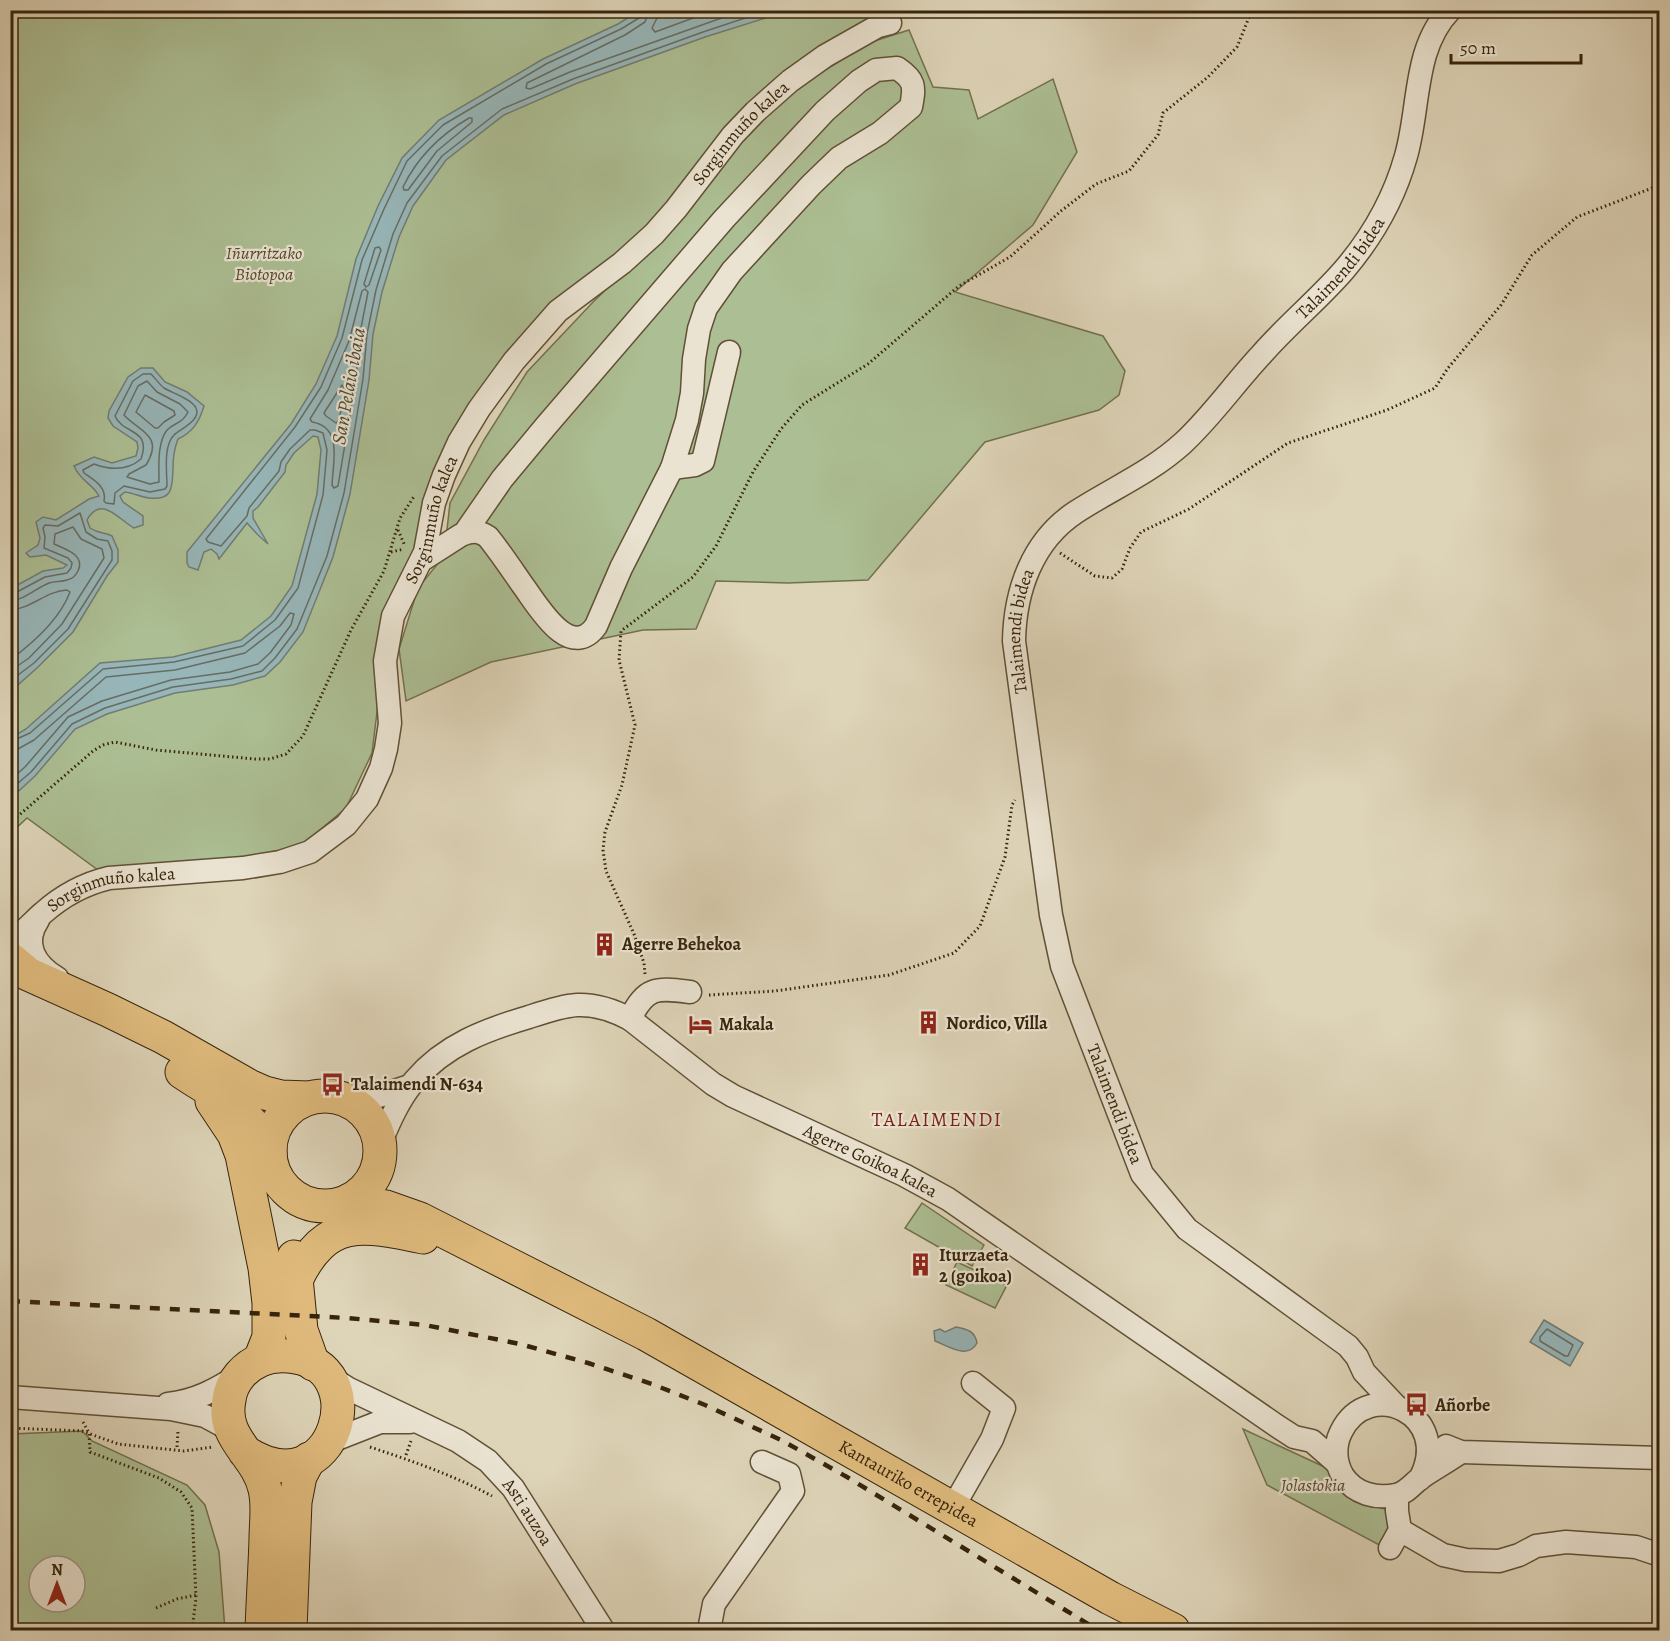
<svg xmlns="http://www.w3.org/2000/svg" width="1670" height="1641" font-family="Alegreya,serif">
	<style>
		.green { fill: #acbe93; stroke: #72714f; stroke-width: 1.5; fill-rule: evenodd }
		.water { fill: #97b6b9; stroke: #717c73; stroke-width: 1.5 }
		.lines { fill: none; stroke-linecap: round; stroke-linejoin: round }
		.shore { stroke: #676d62; stroke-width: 1.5 }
		.minor-casing { stroke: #615036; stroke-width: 25 }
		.highway-casing { stroke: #37240b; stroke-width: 35 }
		.path { stroke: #37240b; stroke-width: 3; stroke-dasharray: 1.5 3; stroke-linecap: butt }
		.minor { stroke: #eae3d1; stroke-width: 22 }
		.highway { stroke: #dfba7c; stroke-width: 33 }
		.rail { stroke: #37240b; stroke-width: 4.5; stroke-dasharray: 10 10; stroke-linecap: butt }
		.labels { text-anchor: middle; stroke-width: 4.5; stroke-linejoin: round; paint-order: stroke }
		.street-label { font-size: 18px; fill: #37240b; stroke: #eae3d1 }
		.park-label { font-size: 18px; font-style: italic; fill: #544a2d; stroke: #eae3d1 }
		.poi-label { font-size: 18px; font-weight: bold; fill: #37240b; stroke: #eae3d1; text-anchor: start }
		.water-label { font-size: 20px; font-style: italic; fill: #4f4836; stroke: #eae3d1 }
		.neighbourhood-label { font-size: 20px; letter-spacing: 1.5px; fill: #7a1f14; stroke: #eae3d1 }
	</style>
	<rect width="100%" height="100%" fill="#ded4b8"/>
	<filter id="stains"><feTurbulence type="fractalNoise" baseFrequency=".00333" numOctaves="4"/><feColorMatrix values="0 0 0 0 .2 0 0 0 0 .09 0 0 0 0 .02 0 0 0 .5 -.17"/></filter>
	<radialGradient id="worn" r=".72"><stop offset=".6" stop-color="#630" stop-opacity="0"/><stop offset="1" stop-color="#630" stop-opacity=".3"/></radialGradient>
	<g class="green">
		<polygon points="10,11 901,11 848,37 494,373 389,604 376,647 378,704 372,753 346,808 302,845 240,859 102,873 27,818 11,833"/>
		<polygon points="909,30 933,87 969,90 978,119 1053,79 1077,152 1033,225 955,292 1103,336 1125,371 1119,395 1099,410 985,442 868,580 788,583 716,581 696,629 643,630 491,662 406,701 399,649 418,588 444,556 450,503 484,440 527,372 594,301 682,217 741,139 800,86 868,43"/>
		<polygon points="922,1203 984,1245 972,1266 905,1228"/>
		<polygon points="957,1262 1007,1285 995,1308 946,1285"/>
		<path d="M1243,1429L1331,1470L1369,1505L1385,1509C1392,1522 1388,1535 1383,1547L1267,1485Z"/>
		<path d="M82,1431L92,1441L187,1485L205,1505L219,1552L225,1630H11V1434ZM39,1566H75V1602H39Z"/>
	</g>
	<g class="water">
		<polygon points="639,11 788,11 705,37 575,84 504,115 446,160 413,206 399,237 382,292 373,334 369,380 350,494 333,557 303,632 280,662 265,676 233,685 175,693 107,714 75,729 35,776 11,798 11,738 26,729 100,663 173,657 241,640 271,616 292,586 317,494 321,450 318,437 313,436 294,453 286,465 285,472 258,507 253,511 253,518 268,544 258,535 247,523 219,559 217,554 211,549 204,552 198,570 189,567 187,563 187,552 291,424 316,384 337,336 356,259 378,206 402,158 439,120 543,59 618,24"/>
		<path d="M141,368H153L165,382L187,392L204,406C199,422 193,432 178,439C174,449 173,458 173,468C172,486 174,501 149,498C141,497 133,493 125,492L120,496L123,502L143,516V525L134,528C119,520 101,494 87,520L90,528C99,534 104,532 112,536L118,550V562L107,576L73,632L37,668L11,691V591L12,588L43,571L63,568L67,565L46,555L30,557L26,553L38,545L40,538L36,522L43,517L56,520L89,499L99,496C92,483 81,482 74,466L94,457L112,463L136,456L138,448L137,442L113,426L108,418L109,411L128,377Z"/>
		<polygon points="1544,1320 1583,1343 1570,1366 1530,1342"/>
		<path d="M956,1327C967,1329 975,1331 977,1343C968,1360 948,1346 935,1341L934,1331L940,1329L945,1332Z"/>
	</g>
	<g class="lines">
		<g class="shore">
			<polyline points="649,10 645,22 625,35 527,83 526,88 530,89 570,72 744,10"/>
			<polyline points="658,10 657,18 652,28 655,32 715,10"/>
			<path d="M469,118H472V122L437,151L408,190H404L403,187C418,156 440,135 469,118Z"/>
			<polygon points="379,247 381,250 369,285 366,287 364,284 375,248"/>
			<path d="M365,289L368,292L360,333L356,378L338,486L334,488L332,485C333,462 343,427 312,422L310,419L328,390L349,341L362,291Z"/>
			<path d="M143,374H151C156,379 159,384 164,388C172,393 192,399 196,408C202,420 179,430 174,435C163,446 167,472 167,486L165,489L150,492L124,486L115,493L114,504L106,503L104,501C107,487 94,480 84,473L83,470L94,464C110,470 127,471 141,459C152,428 123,435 115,416L133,381Z"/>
			<path d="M147,381L157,392L180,404L188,412C182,424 175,422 167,430C157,443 159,466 159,482L150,484L127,477L129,474L146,465C165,435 138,431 124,415L138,386Z"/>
			<polygon points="342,385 345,389 339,420 336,423 326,416 324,413"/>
			<polygon points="145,395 174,411 175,415 164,422 158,428 155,428 136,412"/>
			<polyline points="10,593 15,593 45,577 67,573 71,568 72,563 68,558 44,548 45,537 43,528 45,525 58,526 80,513 86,532 97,539 108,541 112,551 112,560 68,629 34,663 10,681"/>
			<path d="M10,601C25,600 36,588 49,583C55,581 61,582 67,580C72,579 76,575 78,571C86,555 65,549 54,544L55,534L73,527L81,539L102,549L104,558L62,624L29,658L10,671"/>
			<path d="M10,610C31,609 46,591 67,590L70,592C60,619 33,643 10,660"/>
			<polyline points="10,742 30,733 103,669 174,662 243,646 275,620 298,588 323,495 327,450 323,433 315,430 310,430 290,449 281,462 279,471 249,508 247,516 221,546 208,542 206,539 295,427 321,387 342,338 362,260 384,209 407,161 443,125 546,64 621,29 639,18 641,10"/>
			<polyline points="10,750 18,749 34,740 106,677 175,670 245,653 280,626 290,613 294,614 291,625 270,653 258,664 230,672 171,680 102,701 68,717 25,767 10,780"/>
			<polyline points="10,790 31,772 72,724 105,708 173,687 231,679 262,671 275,658 297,629 327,556 344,493 363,379 367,334 376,290 393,234 407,203 442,156 502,109 573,79 703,32 769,10"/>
			<polygon points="1547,1329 1573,1345 1568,1356 1565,1356 1540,1341 1540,1337"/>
		</g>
		<defs>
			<g id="minor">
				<polyline points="672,468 695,465 703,461 729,352"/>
				<path d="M422,560L461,535C472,531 478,530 488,537C501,553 512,570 524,587C538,606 570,662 596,626L621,568L672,468L687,420L692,393L694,359L699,329L706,308L732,271L811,185L839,158L880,133L911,107C915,86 915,80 897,68L876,70L859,81L825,111L724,219L546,426L502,479L464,534"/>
				<path d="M38,920C22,944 35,965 57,978"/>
				<path id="s1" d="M10,939C24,934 32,922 43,913C62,896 84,884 109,878L243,868L280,862L310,852L346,825L367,799L381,768L386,749L390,723L385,661L393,616L425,552L434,503L444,475L459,442L479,409L514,361L558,311L622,263L654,234L676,209L733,135L755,112L790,81L825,56L878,26L890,23"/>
				<path d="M630,1019C646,986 657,988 690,992"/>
				<polyline points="354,1104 410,1086"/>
				<path id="s2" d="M380,1144C389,1122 399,1099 415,1080C445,1045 485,1030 529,1017C544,1012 561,1006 577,1005C596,1004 613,1010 630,1019L713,1084L733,1096L904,1175L948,1199L1277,1426L1294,1437L1312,1441L1337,1463"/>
				<path id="s3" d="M325,1374L349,1389L458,1441L488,1461L513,1488L603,1630"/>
				<polyline points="10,1397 171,1409 205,1416 231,1430"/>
				<path d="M168,1404C195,1401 216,1390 239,1375"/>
				<path id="s4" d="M1395,1405L1364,1372L1357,1357L1348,1346L1187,1229L1142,1174L1062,966L1051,915L1014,641C1015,591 1032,541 1076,512C1113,488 1150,473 1183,443C1212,416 1234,384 1261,355C1287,325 1318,300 1344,270C1373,236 1394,199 1406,156C1420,108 1413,48 1450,10"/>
				<polyline points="329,1442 380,1422 410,1422"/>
				<polyline points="1446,1446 1461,1452 1660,1458"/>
				<path d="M1420,1479C1454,1415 1369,1375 1341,1432C1334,1446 1335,1463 1343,1476C1355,1494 1376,1499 1396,1495C1407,1493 1413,1483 1422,1477C1434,1469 1448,1461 1461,1452"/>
				<polyline points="952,1509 992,1439 1004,1408 973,1383"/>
				<polyline points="1400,1530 1443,1555 1466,1560 1499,1561 1519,1555 1536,1546 1566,1542 1636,1547 1660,1555"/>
				<polyline points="1390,1548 1400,1530 1397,1511 1397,1495"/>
				<polyline points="709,1630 714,1604 793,1491 789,1474 762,1462"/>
			</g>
			<g id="highway">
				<polyline points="10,959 28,974 108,1010 163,1037 249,1086 265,1093 281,1097 309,1098"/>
				<path d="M182,1072C219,1097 250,1109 270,1152"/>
				<circle cx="325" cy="1151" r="55"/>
				<polyline points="212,1101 234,1134 242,1155 265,1268 269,1303 269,1337 260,1360"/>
				<path id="s5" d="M348,1201L386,1207L420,1219L646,1334L1110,1598L1173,1630"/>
				<polyline points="294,1257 301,1330 313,1364"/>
				<path d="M296,1280C326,1217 362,1224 423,1237"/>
				<path d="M245,1452C336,1511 377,1363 289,1356C270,1354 252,1361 240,1375C234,1382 230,1391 229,1400C221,1439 257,1454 265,1489C269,1505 266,1523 266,1539C265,1570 263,1600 262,1630"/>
				<polyline points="290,1630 295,1502 300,1476 309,1459"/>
			</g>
		</defs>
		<use href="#minor" class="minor-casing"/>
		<use href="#highway" class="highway-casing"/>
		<g class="path">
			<polyline points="398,530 405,546"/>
			<polyline points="391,552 404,549"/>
			<polyline points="1060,553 1095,576 1112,578 1122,569 1130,548 1141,532 1189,509 1288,443 1387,410 1435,388 1448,368 1501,305 1532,255 1577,217 1660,185"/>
			<polyline points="10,823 93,751 103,745 115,742 156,750 255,759 270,759 286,754 303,736 351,630 384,571 400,518 415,495"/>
			<polyline points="645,974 644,963 634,934 606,871 603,850 605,832 622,785 635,725 619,660 621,631 693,577 716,546 753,472 781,429 802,405 868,364 959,286 1010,257 1061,211 1096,184 1129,171 1158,135 1163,113 1208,77 1237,47 1252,10"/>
			<polyline points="709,995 775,991 889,975 954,953 980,926 1005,857 1012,805 1015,800"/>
			<polyline points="83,1422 89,1433 90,1452 159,1478 181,1492 192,1508 196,1598 192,1630"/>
			<polyline points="10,1428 82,1431 118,1444 184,1451 213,1447"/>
			<polyline points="177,1447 178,1431"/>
			<path d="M370,1447C412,1461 453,1475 492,1496"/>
			<polyline points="406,1455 411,1441"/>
			<polyline points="156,1608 177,1599 196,1595"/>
		</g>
		<use href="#minor" class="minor"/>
		<use href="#highway" class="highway"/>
		<polyline class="rail" points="10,1301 347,1318 425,1325 520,1344 588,1363 652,1384 705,1405 781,1440 847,1477 1098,1630"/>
	</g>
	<defs>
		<symbol id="building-bare" viewBox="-9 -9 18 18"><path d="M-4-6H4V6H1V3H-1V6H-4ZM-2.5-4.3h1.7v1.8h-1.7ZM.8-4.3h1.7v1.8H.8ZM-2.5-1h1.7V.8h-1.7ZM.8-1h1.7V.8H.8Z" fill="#8f2418" stroke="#eae3d1" stroke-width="2.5" paint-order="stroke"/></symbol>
		<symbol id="hotel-bare" viewBox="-9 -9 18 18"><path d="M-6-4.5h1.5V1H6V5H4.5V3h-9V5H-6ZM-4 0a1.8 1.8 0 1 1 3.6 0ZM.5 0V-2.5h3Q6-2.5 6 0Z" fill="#8f2418" stroke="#eae3d1" stroke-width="2.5" paint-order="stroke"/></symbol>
		<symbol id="bus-bare" viewBox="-9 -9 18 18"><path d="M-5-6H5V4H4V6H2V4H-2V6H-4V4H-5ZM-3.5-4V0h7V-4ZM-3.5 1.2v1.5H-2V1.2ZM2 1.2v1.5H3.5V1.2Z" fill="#8f2418" stroke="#eae3d1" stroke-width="2.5" paint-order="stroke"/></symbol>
	</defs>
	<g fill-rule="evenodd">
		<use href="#building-bare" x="588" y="928" width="33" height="33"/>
		<use href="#building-bare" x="912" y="1006" width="33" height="33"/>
		<use href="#hotel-bare" x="684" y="1008" width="33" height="33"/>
		<use href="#bus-bare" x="316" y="1068" width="33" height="33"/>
		<use href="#building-bare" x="904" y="1248" width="33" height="33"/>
		<use href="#bus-bare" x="1400" y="1388" width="33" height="33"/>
	</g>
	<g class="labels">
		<g class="street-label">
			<text dy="6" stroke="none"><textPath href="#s1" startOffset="1196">Sorginmuño kalea</textPath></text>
			<text dy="6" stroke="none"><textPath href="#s4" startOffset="1410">Talaimendi bidea</textPath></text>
			<text dy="6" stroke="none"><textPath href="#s1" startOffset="692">Sorginmuño kalea</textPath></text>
			<text dy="6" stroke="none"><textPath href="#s4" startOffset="908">Talaimendi bidea</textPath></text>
			<text dy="6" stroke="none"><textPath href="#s1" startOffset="117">Sorginmuño kalea</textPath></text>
			<text transform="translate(1115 1104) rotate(69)" y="6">Talaimendi bidea</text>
			<text dy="6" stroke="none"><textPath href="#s2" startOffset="591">Agerre Goikoa kalea</textPath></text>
			<text dy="6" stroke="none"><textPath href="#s5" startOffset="630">Kantauriko errepidea</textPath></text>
			<text dy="6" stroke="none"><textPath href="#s3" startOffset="250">Asti auzoa</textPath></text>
		</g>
		<g class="park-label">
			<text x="264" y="259">Iñurritzako<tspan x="264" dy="21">Biotopoa</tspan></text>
			<text x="1313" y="1491">Jolastokia</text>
		</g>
		<g class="poi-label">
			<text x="622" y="950">Agerre Behekoa</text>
			<text x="946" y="1029">Nordico, Villa</text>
			<text x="719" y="1030">Makala</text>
			<text x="351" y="1090">Talaimendi N-634</text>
			<text x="939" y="1261">Iturzaeta<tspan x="939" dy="21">2 (goikoa)</tspan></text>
			<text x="1435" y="1411">Añorbe</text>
		</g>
		<g class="water-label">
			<text transform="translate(348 386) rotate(-80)" y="7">San Pelaio ibaia</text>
		</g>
		<g class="neighbourhood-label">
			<text x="937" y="1126">TALAIMENDI</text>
		</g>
	</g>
	<rect width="1670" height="1641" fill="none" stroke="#ded4b8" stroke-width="36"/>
	<rect x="12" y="12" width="1646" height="1617" fill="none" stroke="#37240b" stroke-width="3"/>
	<rect x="18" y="18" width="1634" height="1605" fill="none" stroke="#37240b" stroke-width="1.5"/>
	<g transform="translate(57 1584)"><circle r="28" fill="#eae3d1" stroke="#a29782" stroke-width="1.5"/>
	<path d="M0-4.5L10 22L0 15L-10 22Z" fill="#8f2418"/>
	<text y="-9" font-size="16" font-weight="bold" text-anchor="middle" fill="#37240b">N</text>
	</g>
	<path d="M1451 54v9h130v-9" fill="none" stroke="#37240b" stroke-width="3"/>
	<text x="1460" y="54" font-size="18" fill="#37240b" stroke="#eae3d1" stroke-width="4.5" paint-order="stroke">50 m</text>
	<rect width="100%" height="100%" filter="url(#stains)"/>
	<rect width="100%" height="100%" fill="url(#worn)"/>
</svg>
